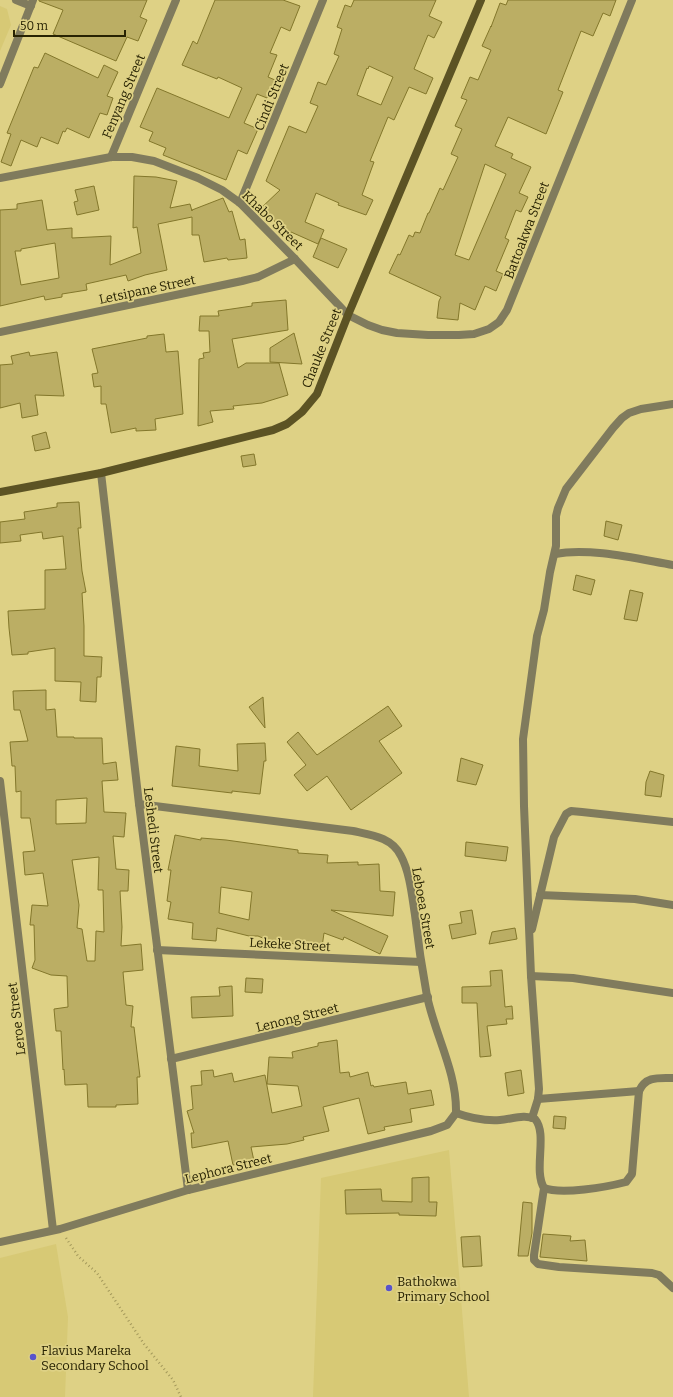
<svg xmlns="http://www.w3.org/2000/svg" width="673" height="1397" font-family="Bitter,serif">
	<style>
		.built { fill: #d7c975 }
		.building { fill: #bbae64; stroke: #83772b; fill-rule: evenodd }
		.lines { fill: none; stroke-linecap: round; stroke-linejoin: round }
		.path { stroke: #a4995b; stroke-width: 2.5; stroke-dasharray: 1 3; stroke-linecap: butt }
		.street { stroke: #807b5d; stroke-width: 8 }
		.secondary { stroke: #5c5324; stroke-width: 8 }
		.poi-dot { fill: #5853cb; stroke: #ded185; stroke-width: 1.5 }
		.labels { text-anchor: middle; stroke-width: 3.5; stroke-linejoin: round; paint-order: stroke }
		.street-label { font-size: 13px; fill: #282303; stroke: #ded185 }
		.poi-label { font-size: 13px; fill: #282303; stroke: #ded185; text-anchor: start }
	</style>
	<rect width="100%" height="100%" fill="#ded185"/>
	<g class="built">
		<polygon points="0,6 7,9 11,25 0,51"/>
		<polygon points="449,1150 469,1397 313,1397 321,1178"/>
		<polygon points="56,1244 68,1317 65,1397 0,1397 0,1258"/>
	</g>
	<g class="building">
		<polygon points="39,0 147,0 140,17 147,20 138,41 127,37 116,61 53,34 63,10 39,1"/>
		<polygon points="215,0 283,0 300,6 290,31 281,27 270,53 277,55 268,77 275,80 267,98 257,94 244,123 258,129 247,154 238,150 226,180 163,155 166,148 149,141 153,132 140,127 157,88 229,118 242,88 218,77 217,79 182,65 193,41 197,44"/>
		<path d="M354,0H436L429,16L442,22L434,38L428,35L414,69L433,78L426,94L409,87L394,120L388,117L370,161L374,162L362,195L373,200L366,215L338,205L339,203L316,193L305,222L324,230L318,244L291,232L290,233L273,220L271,222L259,210L280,190L266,181L289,126L306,133L318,106L310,103L318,82L326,85L339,56L334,54L342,29L337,27L345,5L351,7ZM369,66L393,77L381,105L357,95L367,68L368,69Z"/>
		<path d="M508,0H616L610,16L603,13L593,36L581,31L558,90L563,92L546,134L508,117L495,146L513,154L511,158L531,167L519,193L528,197L521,212L516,210L505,238L509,240L496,271L503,274L496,291L485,286L475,310L460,303L458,320L437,318L439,301L441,297L389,273L398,254L400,255L409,235L413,237L415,232L420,233L428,213H429L440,188L443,190L458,157L451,154L462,129L455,126L467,100L461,98L470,77L478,80L491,50L482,46L491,26V27L500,3L506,5ZM485,164L506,174L469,260L455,255Z"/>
		<polygon points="45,53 98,78 104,65 118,72 107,96 113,98 107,115 100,113 89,138 67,128 65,132 63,131 58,144 41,137 37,147 21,140 11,166 1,162 11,134 7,133 34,67 38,68"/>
		<path d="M134,176L156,177L177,181L170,208L190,204L192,211V210L223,198L229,212L232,211L240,240L245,239L247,258L228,260L227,258L204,262L199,235H192V217L158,224L167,270L145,275L128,281L126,275L86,284L87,290L62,294V297L45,300L44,296L0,306V210L17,209V204L42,200L47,230L72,228V238L111,236L110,265L141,253L137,227L133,228ZM55,243L59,278L21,285L15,251H21V249Z"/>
		<polygon points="94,186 99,210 77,215 74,202 78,201 75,190"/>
		<polygon points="321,238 347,249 338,268 313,257"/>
		<polygon points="286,300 288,330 232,339 238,368 246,363 279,363 288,395 262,403 233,406 234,409 210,411 213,422 198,426 199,359 204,358 203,353 210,352 209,331 199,331 200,316 219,316 218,311 252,306 252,303"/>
		<polygon points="294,333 302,364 270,362 270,348"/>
		<polygon points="164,334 166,352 178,351 183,414 155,419 156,430 136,431 136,428 111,433 106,404 101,404 101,386 94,387 92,374 98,373 92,349 147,338 147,336"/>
		<polygon points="29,352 30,356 57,352 64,396 35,395 38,415 22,418 20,403 0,408 0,365 13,364 11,356"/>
		<polygon points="46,432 50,448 35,451 32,436"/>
		<polygon points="254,454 256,465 243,467 241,456"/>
		<polygon points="79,502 81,528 78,528 82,571 86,592 82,593 84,626 84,656 102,657 101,677 97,677 96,702 80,701 81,682 55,681 55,648 28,652 28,654 12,655 9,628 8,611 45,609 45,570 66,569 63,536 43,539 42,532 20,535 21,541 0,543 0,522 25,519 24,512 57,507 57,503"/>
		<polygon points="606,521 622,525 618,540 604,536"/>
		<polygon points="576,575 595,580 591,595 573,590"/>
		<polygon points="630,590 643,593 637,621 624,619"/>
		<path d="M46,690V710L55,709L57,737H74V738H102L103,764L116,762L118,780L102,781L104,812L126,813L124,837L113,836L116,869L129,870L128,891H120L122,927L121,946L141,944L143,970L123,972L126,1005L133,1006L131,1027H134L140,1077H137L138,1104L116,1105V1107H88L87,1084L65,1085L64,1069L63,1070L61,1031H56L54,1009L68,1007L67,976L51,975L32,968L35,960L34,925H30L32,905L48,906L43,873L25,875L23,852L35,851L30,818H21V791L16,792L15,766H12L10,742L28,741L20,710H14L13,691ZM87,798L86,823L56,824V800ZM99,857L98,890H103L104,932L96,931L95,961H87L82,929L77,928L79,905L72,860Z"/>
		<polygon points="263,697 265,728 249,707"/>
		<polygon points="388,706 402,726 379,741 402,773 351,810 327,776 307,791 294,775 306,765 287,742 298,732 317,755"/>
		<polygon points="265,743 266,761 264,761 260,794 232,791 232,793 172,786 176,746 200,749 199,766 238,771 237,744"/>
		<polygon points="461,758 483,765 476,785 457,781"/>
		<polygon points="650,771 664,775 661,797 645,795 646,782"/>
		<path d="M175,835L201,840V838L226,840L298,850V853L328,855L327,863L358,862V865L379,864L380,891L395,892L393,916L331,910L388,936L380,954L344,937L343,940L324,933L322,947L288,943L286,948L258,936H249L217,928L216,941L192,939L193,923L168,919L171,902L167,901L171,870H168ZM221,887L252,892L249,920L219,913Z"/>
		<polygon points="466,842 508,847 506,861 465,856"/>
		<polygon points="472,910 476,934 452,939 449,925 462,923 460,912"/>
		<polygon points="515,928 517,939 489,944 492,932"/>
		<polygon points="502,970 505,1007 512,1006 513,1019 506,1019 507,1024 487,1026 491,1056 480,1057 477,1003 462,1003 462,987 491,986 490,971"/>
		<polygon points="246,978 263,979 262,993 245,992"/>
		<polygon points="232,986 233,1016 192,1018 191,997 220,996 219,987"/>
		<polygon points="337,1040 340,1073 349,1072 350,1077 368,1072 371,1086 373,1085 374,1087 406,1082 408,1094 431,1090 434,1105 410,1109 412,1122 384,1127 385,1130 368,1134 359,1098 323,1107 329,1131 303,1137 304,1140 287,1144 251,1147 254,1161 233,1165 228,1141 192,1148 191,1133 194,1133 187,1111 193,1109 191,1086 202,1085 201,1071 213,1070 214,1077 232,1073 234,1082 265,1075 272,1113 302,1106 298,1086 267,1084 269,1057 293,1058 292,1052 318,1046 318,1043"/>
		<polygon points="521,1070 524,1093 508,1096 505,1073"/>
		<polygon points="554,1116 566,1117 565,1129 553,1128"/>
		<polygon points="429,1177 429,1202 437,1202 436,1216 399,1215 399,1213 346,1214 345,1190 381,1189 382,1201 412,1202 412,1178"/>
		<polygon points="523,1202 532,1203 532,1233 528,1256 518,1256"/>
		<polygon points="543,1234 571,1236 570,1241 585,1240 587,1261 540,1257"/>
		<polygon points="480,1236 482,1266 463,1267 461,1237"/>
	</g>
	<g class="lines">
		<polyline class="path" points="66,1238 78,1256 97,1273 144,1344 173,1380 181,1397"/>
		<g class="street">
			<polyline points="16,0 31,6"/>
			<polyline points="0,84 33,0"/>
			<polyline points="111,157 176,0"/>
			<polyline points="0,178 111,157 132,157 154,161 198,178 222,190 240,203 295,259 348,315 368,325 382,330 397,333 428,335 459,335 474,334 489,329 499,322 507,310 632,0"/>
			<polyline points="240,203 323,0"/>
			<polyline points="0,332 242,281 258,277 295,259"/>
			<polyline points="101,473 139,804 188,1190"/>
			<path d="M555,554C589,547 638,559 673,565"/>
			<polyline points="0,781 53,1230"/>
			<path d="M139,804L353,831C371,835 392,837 401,856C410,873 412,896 415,915C418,942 422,969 427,996C435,1035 457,1072 456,1113"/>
			<polyline points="540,895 635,899 673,905"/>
			<polyline points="532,929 554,837 566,814 571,811 582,812 673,822"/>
			<polyline points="157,950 421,962"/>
			<polyline points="531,976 573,978 673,993"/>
			<polyline points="171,1059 428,997"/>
			<polyline points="538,1099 639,1091"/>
			<path d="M456,1113C470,1118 485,1121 500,1120C512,1119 525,1114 535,1119C548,1134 533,1170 544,1188C561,1195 607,1187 626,1182L632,1174L639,1091C646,1076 658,1078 673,1078"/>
			<polyline points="532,1118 538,1099 539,1089 531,976 524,806 523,739 537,636 544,610 550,572 556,546 556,516 558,508 566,489 613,428 622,418 629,413 641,409 673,404"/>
			<polyline points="544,1188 534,1255 534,1260 538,1264 559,1267 652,1273 659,1275 673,1288"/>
			<polyline points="0,1242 60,1229 188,1190 431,1131 447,1125 456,1113"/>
		</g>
		<polyline class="secondary" points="0,492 101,473 273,430 287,424 302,412 317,394 348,315 481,0"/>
	</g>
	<g class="poi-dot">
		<circle cx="389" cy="1288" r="4"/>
		<circle cx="33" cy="1357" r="4"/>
	</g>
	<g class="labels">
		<g class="street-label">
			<text transform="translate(123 96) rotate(-67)" y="5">Fenyang Street</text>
			<text transform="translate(271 97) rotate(-68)" y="5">Cindi Street</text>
			<text transform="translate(273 220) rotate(44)" y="5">Khabo Street</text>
			<text transform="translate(526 230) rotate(-69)" y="5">Battoakwa Street</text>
			<text transform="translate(147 289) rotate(-12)" y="5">Letsipane Street</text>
			<text transform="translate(321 348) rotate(-68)" y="5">Chauke Street</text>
			<text transform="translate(154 830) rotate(83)" y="5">Leshedi Street</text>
			<text transform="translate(424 908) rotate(80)" y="5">Leboea Street</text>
			<text transform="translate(290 944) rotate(3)" y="5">Lekeke Street</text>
			<text transform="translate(297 1017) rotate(-14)" y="5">Lenong Street</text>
			<text transform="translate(16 1019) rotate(-97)" y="5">Leroe Street</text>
			<text transform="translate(228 1168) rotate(-14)" y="5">Lephora Street</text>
		</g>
		<g class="poi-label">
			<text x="397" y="1286">Bathokwa<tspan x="397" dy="15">Primary School</tspan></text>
			<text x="41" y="1355">Flavius Mareka<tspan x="41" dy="15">Secondary School</tspan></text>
		</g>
	</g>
	<path d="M14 30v6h111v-6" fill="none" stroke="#282303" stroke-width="2"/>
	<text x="20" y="30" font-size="12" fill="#282303" stroke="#ded185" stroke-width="3" paint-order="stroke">50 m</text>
</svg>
